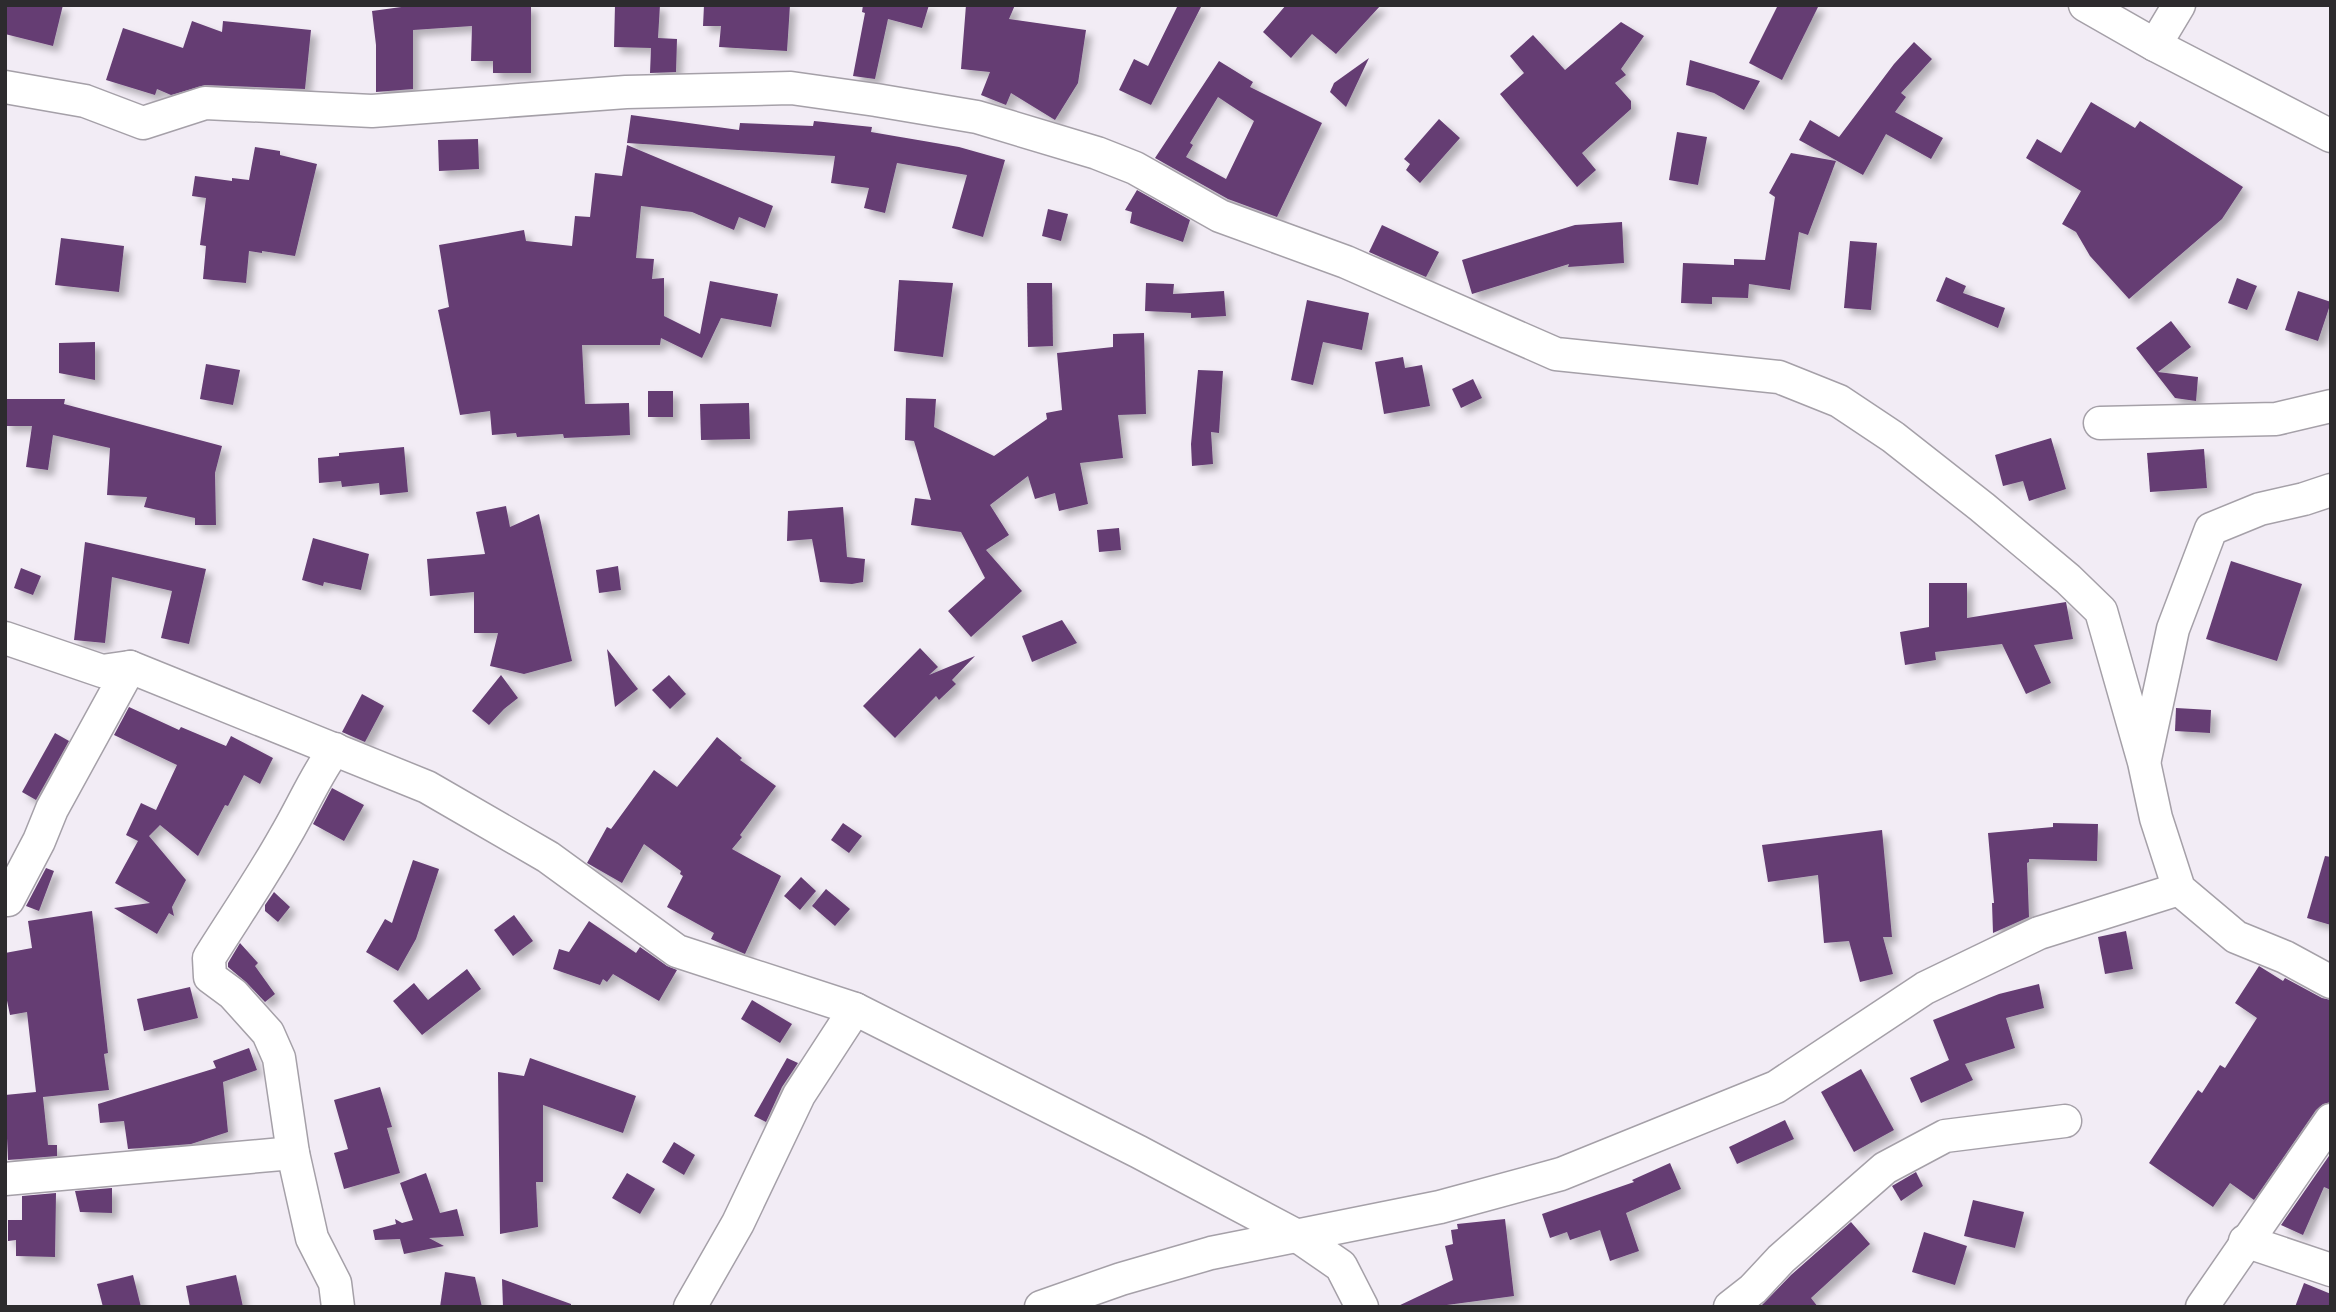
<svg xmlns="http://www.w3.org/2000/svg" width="2336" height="1312" font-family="Overpass,sans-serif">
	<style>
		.building { fill: #653d73; fill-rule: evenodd; filter: url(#shadow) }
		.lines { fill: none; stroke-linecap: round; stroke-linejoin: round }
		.minor-casing { stroke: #a5a0a8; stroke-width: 35 }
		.minor { stroke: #fff; stroke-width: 32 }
	</style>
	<defs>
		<filter id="shadow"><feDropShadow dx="6" dy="6" stdDeviation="3.5" flood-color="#0004"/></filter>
	</defs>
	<rect width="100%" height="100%" fill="#f2ecf5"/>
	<g class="building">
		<polygon points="5,5 63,5 53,46 5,34"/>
		<polygon points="416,5 531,5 531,73 493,73 493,61 471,61 472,26 413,30 413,89 376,92 376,45 372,11"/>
		<polygon points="615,5 660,5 658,38 677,39 676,72 650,73 651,48 614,47"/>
		<polygon points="704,5 790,5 787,51 719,47 721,26 703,26"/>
		<polygon points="863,5 929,5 922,28 888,19 875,79 853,76 865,13 862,12"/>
		<polygon points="966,5 1015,5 1009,19 1086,30 1078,83 1055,120 1011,93 1006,105 981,95 990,72 961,69"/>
		<polygon points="1178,5 1202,5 1151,105 1119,90 1134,59 1148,66"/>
		<polygon points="1286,5 1381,5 1336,54 1312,34 1291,58 1263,32"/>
		<polygon points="1778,5 1819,5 1782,80 1749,63"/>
		<polygon points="192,21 222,32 223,21 311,30 305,89 205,85 171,95 157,89 155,95 106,80 123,28 183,48"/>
		<polygon points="1621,22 1644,36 1621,69 1626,75 1615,83 1631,101 1631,109 1582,153 1596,170 1577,187 1500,94 1524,73 1510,56 1533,35 1565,70"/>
		<polygon points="1914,42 1932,59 1901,93 1906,97 1895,112 1943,138 1931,159 1886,134 1863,175 1799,140 1810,120 1839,137 1894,64"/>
		<polygon points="1369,58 1346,107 1330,92 1334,83"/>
		<polygon points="1690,60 1760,81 1744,110 1714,93 1686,85"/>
		<path d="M1219,61L1253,82L1250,87L1322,123L1277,217L1228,199L1155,158ZM1218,97L1254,121L1226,179L1186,157L1193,145L1190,143Z"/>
		<polygon points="2091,102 2135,128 2140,121 2243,187 2222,219 2129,299 2090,256 2076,232 2062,224 2081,191 2026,158 2037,139 2061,153"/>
		<polygon points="631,115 739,130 740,123 813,126 814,121 872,127 871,132 959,147 1005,160 983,237 952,228 967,175 897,163 885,213 864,208 869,188 831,183 835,156 627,143"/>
		<polygon points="1439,119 1460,138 1420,183 1406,170 1410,164 1404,159"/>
		<polygon points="1677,132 1707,137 1698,185 1669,180"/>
		<polygon points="478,139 479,169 439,171 438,140"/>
		<polygon points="627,145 773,206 765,228 739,217 734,230 692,212 641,206 636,258 654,259 652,279 664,278 664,316 700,334 710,281 778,294 771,327 721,318 702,358 661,338 660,345 582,345 585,404 629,403 630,435 564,438 563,434 517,437 516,433 492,435 490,411 460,415 438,310 449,307 439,245 524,230 526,241 572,246 575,216 590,217 595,173 622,176"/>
		<polygon points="255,147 280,151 280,155 317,164 295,256 262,251 262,253 249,251 246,283 203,279 206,246 200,245 206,198 192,196 195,176 232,181 232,178 249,180"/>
		<polygon points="1791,153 1836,161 1808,235 1799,232 1790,290 1749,284 1748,298 1712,297 1712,304 1681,303 1683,263 1734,265 1734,259 1765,260 1775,197 1769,193"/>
		<polygon points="1137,190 1190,220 1183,242 1130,223 1132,212 1125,210"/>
		<polygon points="1048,209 1068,214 1061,241 1042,236"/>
		<polygon points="1622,222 1624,263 1568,267 1569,264 1472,294 1462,260 1575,225"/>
		<polygon points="1382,225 1439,252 1426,277 1369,252"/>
		<polygon points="61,238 124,246 119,292 55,285"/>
		<polygon points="1850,241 1877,243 1871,310 1844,308"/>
		<polygon points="1946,277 1966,286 1963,293 2005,308 1998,328 1936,301"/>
		<polygon points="2237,278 2257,286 2247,310 2228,303"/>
		<polygon points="899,280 953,283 943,357 894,351"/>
		<polygon points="1027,283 1052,283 1053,346 1028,347"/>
		<polygon points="1146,283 1174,284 1173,294 1224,291 1226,316 1191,318 1191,313 1145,311"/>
		<polygon points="2298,291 2331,302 2318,341 2285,330"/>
		<polygon points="1307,300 1369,313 1362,350 1323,342 1313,385 1291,380"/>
		<polygon points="2171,321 2191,347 2158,372 2198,377 2196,401 2175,398 2136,348"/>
		<polygon points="1144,333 1146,414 1118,415 1123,458 1080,463 1088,504 1059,511 1055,493 1035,499 1028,476 990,505 1009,535 986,550 1022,591 971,637 948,611 985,578 961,532 911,525 915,498 931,500 914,441 905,440 906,398 936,399 934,427 994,456 1047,419 1046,413 1062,410 1057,353 1113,347 1113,334"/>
		<polygon points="95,342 95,380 59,373 59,343"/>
		<polygon points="1403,357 1405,368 1422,365 1430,406 1384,414 1375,362"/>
		<polygon points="206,364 240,370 233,405 200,399"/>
		<polygon points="1198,370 1223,371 1219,433 1211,432 1213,464 1192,466 1191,444"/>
		<polygon points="1473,379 1482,398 1461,408 1452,389"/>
		<rect x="648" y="391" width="25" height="26"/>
		<polygon points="5,399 65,399 64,404 222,446 215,473 216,525 195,525 195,518 144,507 147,497 107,495 110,448 53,435 48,470 26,467 32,426 5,426"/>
		<polygon points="749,403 750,439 701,440 700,404"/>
		<polygon points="2051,438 2066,489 2029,501 2023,481 2003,486 1995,455"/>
		<polygon points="404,447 408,492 380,495 379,483 342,487 341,481 319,483 318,458 339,456 339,453"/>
		<polygon points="2204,449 2207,488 2150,492 2147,453"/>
		<polygon points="506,506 510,527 539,514 572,661 524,674 490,666 498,633 474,633 474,592 430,596 427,559 485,554 476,512"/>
		<polygon points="843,507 847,557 865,559 863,582 852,584 820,582 812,539 787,541 788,511"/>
		<polygon points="1119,528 1121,550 1099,552 1097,530"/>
		<polygon points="313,538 369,554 361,590 324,582 323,586 302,580"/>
		<polygon points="85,542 206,569 189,644 161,638 172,591 112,577 105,643 74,640"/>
		<polygon points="2231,561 2302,584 2277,661 2206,639"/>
		<polygon points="618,566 621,590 599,593 596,570"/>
		<polygon points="21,568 41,576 33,595 14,588"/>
		<polygon points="1929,583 1967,583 1967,618 2066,602 2073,639 2034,645 2051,683 2026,694 2002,644 1935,652 1936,660 1905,665 1900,632 1929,627"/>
		<polygon points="1062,620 1077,643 1032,662 1022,636"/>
		<polygon points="920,648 938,667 929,675 975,656 952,680 956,684 939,700 936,696 895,738 863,706"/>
		<polygon points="607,649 638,689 615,707"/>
		<polygon points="501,675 518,698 504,709 489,725 472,711"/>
		<polygon points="669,675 686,694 670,709 652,690"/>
		<polygon points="362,694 384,706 365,742 342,732"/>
		<polygon points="129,707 179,730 181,727 226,746 231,736 273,758 260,784 244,775 228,806 225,805 198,856 160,825 149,836 186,880 172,907 174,916 169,913 157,934 114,908 150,903 115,883 138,841 126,835 141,803 156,810 177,765 114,735"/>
		<polygon points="2176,708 2211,710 2210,733 2175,731"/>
		<polygon points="55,733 69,741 36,800 22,792"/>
		<polygon points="717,737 742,758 740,760 776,786 740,835 742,837 732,849 781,876 745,954 711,939 714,933 667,907 683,876 680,874 681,871 644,844 622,883 587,863 607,827 611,829 654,770 677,787"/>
		<polygon points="332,788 364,805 344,841 313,824"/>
		<polygon points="843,823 862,836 849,853 831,840"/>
		<polygon points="2053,823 2098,824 2097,861 2029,859 2029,862 2027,863 2029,917 1993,933 1992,903 1994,903 1988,833 2053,827"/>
		<polygon points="1882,830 1892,937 1883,937 1893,974 1860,982 1849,941 1824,943 1818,875 1768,882 1762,845"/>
		<polygon points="2325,856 2331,857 2331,925 2307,918"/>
		<polygon points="413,860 439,869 416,939 398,971 366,952 385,919 392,923"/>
		<polygon points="46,868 54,871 39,911 26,906"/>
		<polygon points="801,877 816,891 800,910 784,896"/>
		<polygon points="826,889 850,909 835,926 812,906"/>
		<polygon points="274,892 290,907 278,922 265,911 265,905"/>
		<polygon points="92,911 108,1053 104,1054 109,1090 43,1097 48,1145 57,1145 57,1156 8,1160 5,1095 36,1092 27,1012 10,1015 5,991 5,953 32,948 28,921"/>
		<polygon points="514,915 533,941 513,956 494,930"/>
		<polygon points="589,921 636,953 640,947 667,966 677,970 659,1001 613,974 607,982 603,979 600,985 553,969 559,949 569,952"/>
		<polygon points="2126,931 2133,969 2105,974 2098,937"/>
		<polygon points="240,943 258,963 255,966 275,994 265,1002 246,982 228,967 228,963"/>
		<polygon points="2259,966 2283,981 2285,978 2322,998 2331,1000 2331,1102 2323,1104 2316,1110 2254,1200 2230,1183 2213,1207 2149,1163 2198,1090 2202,1093 2220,1065 2225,1068 2257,1018 2235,1003"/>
		<polygon points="467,969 481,989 422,1035 393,1001 414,983 428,1000"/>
		<polygon points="2039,984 2044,1008 2006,1018 2015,1048 1965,1064 1973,1080 1921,1103 1910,1078 1949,1060 1933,1020 1999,994"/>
		<polygon points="190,987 198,1018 144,1031 137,999"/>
		<polygon points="752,1000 792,1024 780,1043 741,1019"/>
		<polygon points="249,1048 257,1070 223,1082 228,1132 191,1144 128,1149 124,1121 100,1123 98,1104 216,1068 213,1061"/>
		<polygon points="530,1058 636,1096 623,1133 543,1105 543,1182 536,1182 538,1227 500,1234 498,1072 524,1076"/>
		<polygon points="787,1058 798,1063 782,1087 766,1122 754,1116"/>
		<polygon points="1861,1069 1894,1130 1854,1152 1821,1092"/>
		<polygon points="380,1087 392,1127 387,1128 400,1173 344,1189 334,1153 348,1149 334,1100"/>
		<polygon points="1785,1120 1794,1139 1737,1164 1729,1147"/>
		<polygon points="674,1142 695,1155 684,1175 662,1162"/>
		<polygon points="2331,1153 2331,1190 2324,1187 2303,1235 2281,1225"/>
		<polygon points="1670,1163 1681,1189 1626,1213 1639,1251 1610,1261 1600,1230 1570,1240 1567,1232 1550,1238 1542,1214 1634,1182 1632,1180"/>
		<polygon points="1916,1172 1923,1186 1901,1201 1892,1186"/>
		<polygon points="426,1173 440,1213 457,1209 464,1236 429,1238 444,1246 404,1254 400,1239 375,1240 373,1230 396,1224 395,1219 402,1223 413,1220 400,1183"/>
		<polygon points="627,1173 655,1189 640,1214 612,1198"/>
		<polygon points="112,1188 112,1213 80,1212 75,1191"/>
		<polygon points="56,1193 55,1257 16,1256 16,1240 8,1241 8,1220 22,1220 22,1196"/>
		<polygon points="1973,1200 2024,1212 2015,1248 1964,1236"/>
		<polygon points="1505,1219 1514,1296 1432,1307 1396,1307 1453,1280 1445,1246 1453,1244 1451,1230 1458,1229 1457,1224"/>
		<polygon points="1851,1222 1870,1244 1811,1298 1818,1307 1760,1307 1791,1275"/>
		<polygon points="1924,1232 1967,1246 1955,1285 1912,1272"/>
		<polygon points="445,1272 475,1277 482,1307 440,1307"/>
		<polygon points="133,1275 141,1307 103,1307 97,1284"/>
		<polygon points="236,1275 243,1307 190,1307 186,1286"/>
		<polygon points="502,1279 571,1304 571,1307 503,1307"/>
		<polygon points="2304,1283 2331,1294 2331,1307 2295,1307"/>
	</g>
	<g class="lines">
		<defs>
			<g id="minor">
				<polyline points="2085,5 2155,45 2331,136"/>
				<polyline points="2155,45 2179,5"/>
				<polyline points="5,87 85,101 143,123 205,103 372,111 626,92 791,88 876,100 977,117 1097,153 1135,168 1220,216 1346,262 1556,354 1779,377 1839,401 1893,437 1982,507 2068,579 2101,611 2144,762 2156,818 2179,889 2236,937 2285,957 2331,982"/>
				<polyline points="2100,423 2276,419 2331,406"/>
				<polyline points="5,638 102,671 130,667 427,787 548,857 677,951 855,1009 1139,1152 1299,1237 1341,1266 1362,1307"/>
				<path d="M335,749C316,774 301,810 284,838C261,879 234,918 209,958L210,977L233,994L268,1033L279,1058L293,1153L312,1238L335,1283L338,1307"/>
				<polyline points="2145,759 2173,629 2211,529 2260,509 2304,499 2331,490"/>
				<polyline points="8,900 39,841 52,809 130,667"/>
				<polyline points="5,1179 293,1153"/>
				<polyline points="2245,1241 2331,1270"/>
				<polyline points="690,1307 738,1223 799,1095 855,1009"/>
				<polyline points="1041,1307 1121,1279 1211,1253 1440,1207 1561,1174 1776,1087 1925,988 2039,933 2179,889"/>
				<polyline points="1730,1307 1753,1289 1781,1259 1885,1168 1945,1136 2065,1121"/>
				<polyline points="2202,1307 2331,1120"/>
			</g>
		</defs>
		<use href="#minor" class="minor-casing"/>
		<use href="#minor" class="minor"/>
	</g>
	<rect width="2336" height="1312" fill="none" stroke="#2d2b2e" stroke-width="14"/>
</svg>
